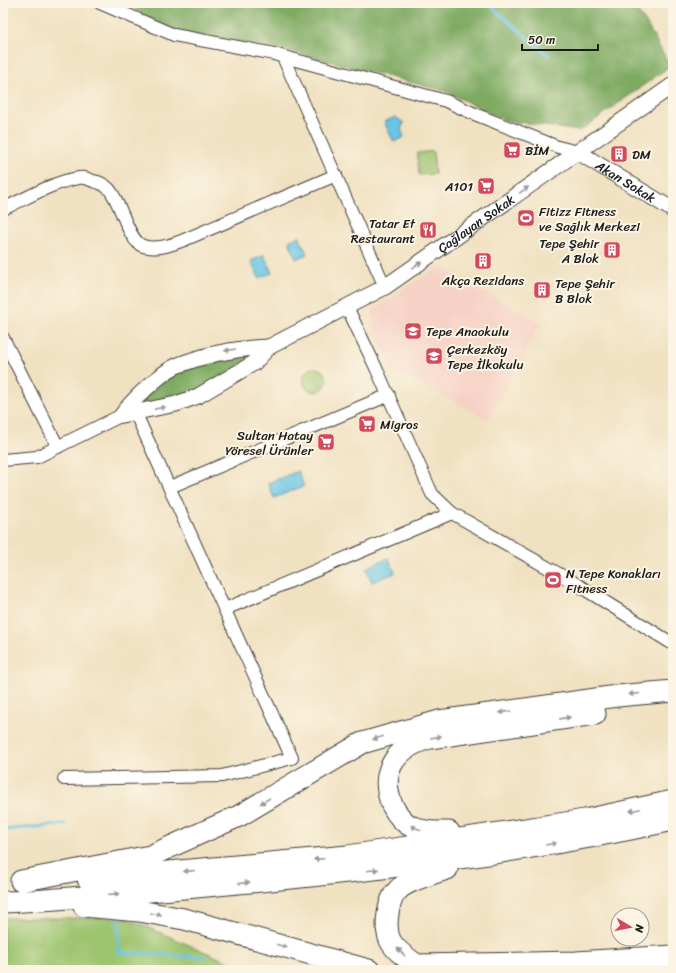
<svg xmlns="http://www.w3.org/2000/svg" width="676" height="973" font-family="Sriracha,sans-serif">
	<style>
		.built { fill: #f6d1c5 }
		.green { fill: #9dc46f; stroke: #5c7046 }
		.forest { fill: #7eaa62; stroke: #4d633f }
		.water { fill: #67c5e5; stroke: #427080 }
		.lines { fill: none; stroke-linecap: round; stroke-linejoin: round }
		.stream { stroke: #67c5e5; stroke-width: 3 }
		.minor-casing { stroke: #3c3a35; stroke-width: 14 }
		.tertiary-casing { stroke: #3c3a35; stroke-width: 17 }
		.trunk-casing { stroke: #3c3a35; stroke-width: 23 }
		.minor { stroke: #fff; stroke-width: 12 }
		.tertiary { stroke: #fff; stroke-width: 15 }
		.trunk { stroke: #fff; stroke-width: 21 }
		.oneway { fill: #999 }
		.labels { text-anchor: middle; stroke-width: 4; stroke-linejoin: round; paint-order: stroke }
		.poi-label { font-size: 13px; fill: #1c1c1c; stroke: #fcf5e5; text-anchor: start }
		.street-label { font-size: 13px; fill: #1c1c1c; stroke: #fcf5e5 }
	</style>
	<rect width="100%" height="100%" fill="#fcf5e5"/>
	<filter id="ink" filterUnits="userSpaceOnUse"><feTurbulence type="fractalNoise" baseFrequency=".025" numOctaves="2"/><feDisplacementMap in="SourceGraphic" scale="8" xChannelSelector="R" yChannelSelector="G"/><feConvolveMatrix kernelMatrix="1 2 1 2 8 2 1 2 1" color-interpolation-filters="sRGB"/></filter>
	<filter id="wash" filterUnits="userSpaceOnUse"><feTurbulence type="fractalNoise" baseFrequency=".012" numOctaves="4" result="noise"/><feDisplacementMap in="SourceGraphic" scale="16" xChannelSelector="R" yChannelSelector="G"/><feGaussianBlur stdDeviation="0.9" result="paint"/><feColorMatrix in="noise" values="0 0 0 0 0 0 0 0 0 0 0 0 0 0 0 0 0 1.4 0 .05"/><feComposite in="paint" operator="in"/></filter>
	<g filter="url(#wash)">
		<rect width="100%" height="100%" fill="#f0e1c1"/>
		<polygon class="built" points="439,267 541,323 488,419 391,370 372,323 373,310"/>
		<g class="green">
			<polygon points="433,151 435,174 419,175 417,153"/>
			<circle cx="315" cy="380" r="12"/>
			<polygon points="3,918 126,918 247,970 3,969"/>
		</g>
		<g class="forest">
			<polygon points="124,3 630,3 645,21 670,66 580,131 504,120 445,91 286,50 175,32"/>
			<polygon points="260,352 190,397 129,409 181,368"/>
		</g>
		<g class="water">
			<polygon points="395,117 404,123 401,129 404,137 394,142 384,122"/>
			<polygon points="299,236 307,254 296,259 289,241"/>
			<polygon points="264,255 272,273 259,278 251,261"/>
			<polygon points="298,471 304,486 274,498 268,483"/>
			<polygon points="389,558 395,573 372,582 366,568"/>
		</g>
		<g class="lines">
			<g class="stream">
				<polyline points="492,3 493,8 549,56"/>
				<polyline points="3,830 66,824"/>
				<polyline points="118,916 119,952 205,957"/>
			</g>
		</g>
	</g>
	<g filter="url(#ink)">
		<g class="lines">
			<defs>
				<g id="minor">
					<polyline points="100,3 174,35 270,53 446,101 477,115 558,147 578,152"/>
					<polyline points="283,57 385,287"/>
					<path d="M3,209C25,199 55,181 79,178C83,177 89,179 93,181C99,182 105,185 109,189C121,202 128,241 143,246C157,250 171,245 184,240L336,175"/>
					<polyline points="347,307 377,370 432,494 452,513 573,582 673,644"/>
					<polyline points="3,338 58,447"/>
					<polyline points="3,460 37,457 122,415"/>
					<polyline points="170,487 389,395"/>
					<polyline points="225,609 452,513"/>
					<polyline points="64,779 222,776 292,758 135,412"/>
				</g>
				<g id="tertiary">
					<path id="s1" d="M578,152L673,210"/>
					<path id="s2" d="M122,415L176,404L198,396L254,363L269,347L385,287L673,85"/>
					<path d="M122,415C131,401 161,373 176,366C206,354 238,348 269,347"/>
				</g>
				<g id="trunk">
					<path d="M449,832C436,832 425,833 413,827C404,824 396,813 392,805C378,770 397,747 430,738L595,714"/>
					<path d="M447,869C435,873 406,881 398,890C388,899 384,927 390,940C395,951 407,958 417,965L576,962L673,956"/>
					<polyline points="88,879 348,856 585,820 673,801"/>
					<polyline points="21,881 150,856 239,816 362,743 439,721 617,696 673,691"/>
					<path d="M3,902C67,900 132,892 196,887C356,873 516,855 673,820"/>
					<polyline points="84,906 139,911 184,919 369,970"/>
				</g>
			</defs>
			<use href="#minor" class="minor-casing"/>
			<use href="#tertiary" class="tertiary-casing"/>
			<use href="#trunk" class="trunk-casing"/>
			<use href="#minor" class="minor"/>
			<use href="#tertiary" class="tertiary"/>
			<use href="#trunk" class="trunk"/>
		</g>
		<defs><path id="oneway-solid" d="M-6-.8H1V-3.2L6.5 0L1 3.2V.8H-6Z"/></defs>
		<g class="oneway">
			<use href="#oneway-solid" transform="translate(524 190) rotate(-35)"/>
			<use href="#oneway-solid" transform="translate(417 265) rotate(-34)"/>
			<use href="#oneway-solid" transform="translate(230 350) rotate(171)"/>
			<use href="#oneway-solid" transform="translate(160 408) rotate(-11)"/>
			<use href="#oneway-solid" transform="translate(634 694) rotate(175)"/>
			<use href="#oneway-solid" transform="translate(505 712) rotate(172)"/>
			<use href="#oneway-solid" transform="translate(565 718) rotate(-8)"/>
			<use href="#oneway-solid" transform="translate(436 737) rotate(-9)"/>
			<use href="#oneway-solid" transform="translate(378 738) rotate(164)"/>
			<use href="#oneway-solid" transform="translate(265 801) rotate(149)"/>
			<use href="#oneway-solid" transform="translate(635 810) rotate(168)"/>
			<use href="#oneway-solid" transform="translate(416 828) rotate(-157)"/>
			<use href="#oneway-solid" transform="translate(551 844) rotate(-10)"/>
			<use href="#oneway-solid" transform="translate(319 859) rotate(175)"/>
			<use href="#oneway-solid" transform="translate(373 870) rotate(-7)"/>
			<use href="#oneway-solid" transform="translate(189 871) rotate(175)"/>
			<use href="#oneway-solid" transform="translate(244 883) rotate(-5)"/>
			<use href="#oneway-solid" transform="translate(114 894) rotate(-5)"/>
			<use href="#oneway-solid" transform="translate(156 914) rotate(10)"/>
			<use href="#oneway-solid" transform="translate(282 946) rotate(16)"/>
			<use href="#oneway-solid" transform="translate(401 952) rotate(-134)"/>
		</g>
	</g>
	<defs>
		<symbol id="supermarket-square" viewBox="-11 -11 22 22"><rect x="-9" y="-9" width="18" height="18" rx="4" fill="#d1495b" stroke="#fcf5e5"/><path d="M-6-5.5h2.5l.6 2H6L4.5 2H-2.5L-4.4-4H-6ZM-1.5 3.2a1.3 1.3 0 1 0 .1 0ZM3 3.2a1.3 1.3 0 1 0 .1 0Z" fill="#fff"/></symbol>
		<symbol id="building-square" viewBox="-11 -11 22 22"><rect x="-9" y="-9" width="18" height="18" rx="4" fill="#d1495b" stroke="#fcf5e5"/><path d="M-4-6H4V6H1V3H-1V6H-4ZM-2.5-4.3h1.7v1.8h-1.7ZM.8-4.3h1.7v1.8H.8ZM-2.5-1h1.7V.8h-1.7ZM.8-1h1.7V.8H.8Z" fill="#fff"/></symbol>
		<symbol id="stadium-square" viewBox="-11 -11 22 22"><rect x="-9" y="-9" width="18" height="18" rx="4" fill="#d1495b" stroke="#fcf5e5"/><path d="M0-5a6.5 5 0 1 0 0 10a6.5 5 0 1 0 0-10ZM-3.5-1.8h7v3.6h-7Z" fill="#fff"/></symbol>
		<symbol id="restaurant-square" viewBox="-11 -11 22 22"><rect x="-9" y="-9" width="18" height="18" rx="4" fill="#d1495b" stroke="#fcf5e5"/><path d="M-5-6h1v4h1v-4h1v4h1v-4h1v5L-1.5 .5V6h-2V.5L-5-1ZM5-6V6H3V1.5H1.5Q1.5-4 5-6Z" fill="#fff"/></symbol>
		<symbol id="school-square" viewBox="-11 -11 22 22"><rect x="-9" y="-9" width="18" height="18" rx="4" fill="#d1495b" stroke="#fcf5e5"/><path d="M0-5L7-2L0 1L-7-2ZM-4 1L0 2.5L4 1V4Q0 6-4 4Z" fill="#fff"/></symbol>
	</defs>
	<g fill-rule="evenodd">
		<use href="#supermarket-square" x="502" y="140" width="20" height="20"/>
		<use href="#building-square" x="609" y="144" width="20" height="20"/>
		<use href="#supermarket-square" x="476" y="176" width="20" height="20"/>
		<use href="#stadium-square" x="516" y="208" width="20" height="20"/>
		<use href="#restaurant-square" x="418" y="220" width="20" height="20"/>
		<use href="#building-square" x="602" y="240" width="20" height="20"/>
		<use href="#building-square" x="473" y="251" width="20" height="20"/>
		<use href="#building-square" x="532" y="280" width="20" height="20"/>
		<use href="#school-square" x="403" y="321" width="20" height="20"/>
		<use href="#school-square" x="424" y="346" width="20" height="20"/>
		<use href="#supermarket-square" x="357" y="414" width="20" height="20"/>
		<use href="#supermarket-square" x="316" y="432" width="20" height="20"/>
		<use href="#stadium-square" x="543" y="570" width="20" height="20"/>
	</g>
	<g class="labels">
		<g class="poi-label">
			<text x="525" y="155">BİM</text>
			<text x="632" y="159">DM</text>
			<text x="473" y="191" text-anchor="end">A101</text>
			<text x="539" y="216">Fitizz Fitness<tspan x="539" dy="15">ve Sağlık Merkezi</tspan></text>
			<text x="415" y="228" text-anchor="end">Tatar Et<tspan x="415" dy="15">Restaurant</tspan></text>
			<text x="599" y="248" text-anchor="end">Tepe Şehir<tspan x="599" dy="15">A Blok</tspan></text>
			<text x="483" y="285" text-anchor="middle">Akça Rezidans</text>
			<text x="555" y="288">Tepe Şehir<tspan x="555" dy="15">B Blok</tspan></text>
			<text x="426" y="336">Tepe Anaokulu</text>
			<text x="447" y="354">Çerkezköy<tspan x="447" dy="15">Tepe İlkokulu</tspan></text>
			<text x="380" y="429">Migros</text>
			<text x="313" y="440" text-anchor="end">Sultan Hatay<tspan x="313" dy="15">Yöresel Ürünler</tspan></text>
			<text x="566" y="578">N Tepe Konakları<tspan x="566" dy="15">Fitness</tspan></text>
		</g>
		<g class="street-label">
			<text dy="5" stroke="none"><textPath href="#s1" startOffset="56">Akan Sokak</textPath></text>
			<text dy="5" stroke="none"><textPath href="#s2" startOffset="407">Çağlayan Sokak</textPath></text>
		</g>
	</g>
	<rect width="676" height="973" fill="none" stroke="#fcf5e5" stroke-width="16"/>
	<g transform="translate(630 927) rotate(100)"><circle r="19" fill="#fcf5e5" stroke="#a29e95"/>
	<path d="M0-3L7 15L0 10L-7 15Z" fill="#d1495b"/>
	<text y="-6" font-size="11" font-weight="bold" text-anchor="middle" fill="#1c1c1c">N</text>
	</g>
	<path d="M522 44v6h76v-6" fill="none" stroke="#1c1c1c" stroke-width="2"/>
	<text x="528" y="44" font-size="12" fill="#1c1c1c" stroke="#fcf5e5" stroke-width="3" paint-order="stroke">50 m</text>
</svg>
